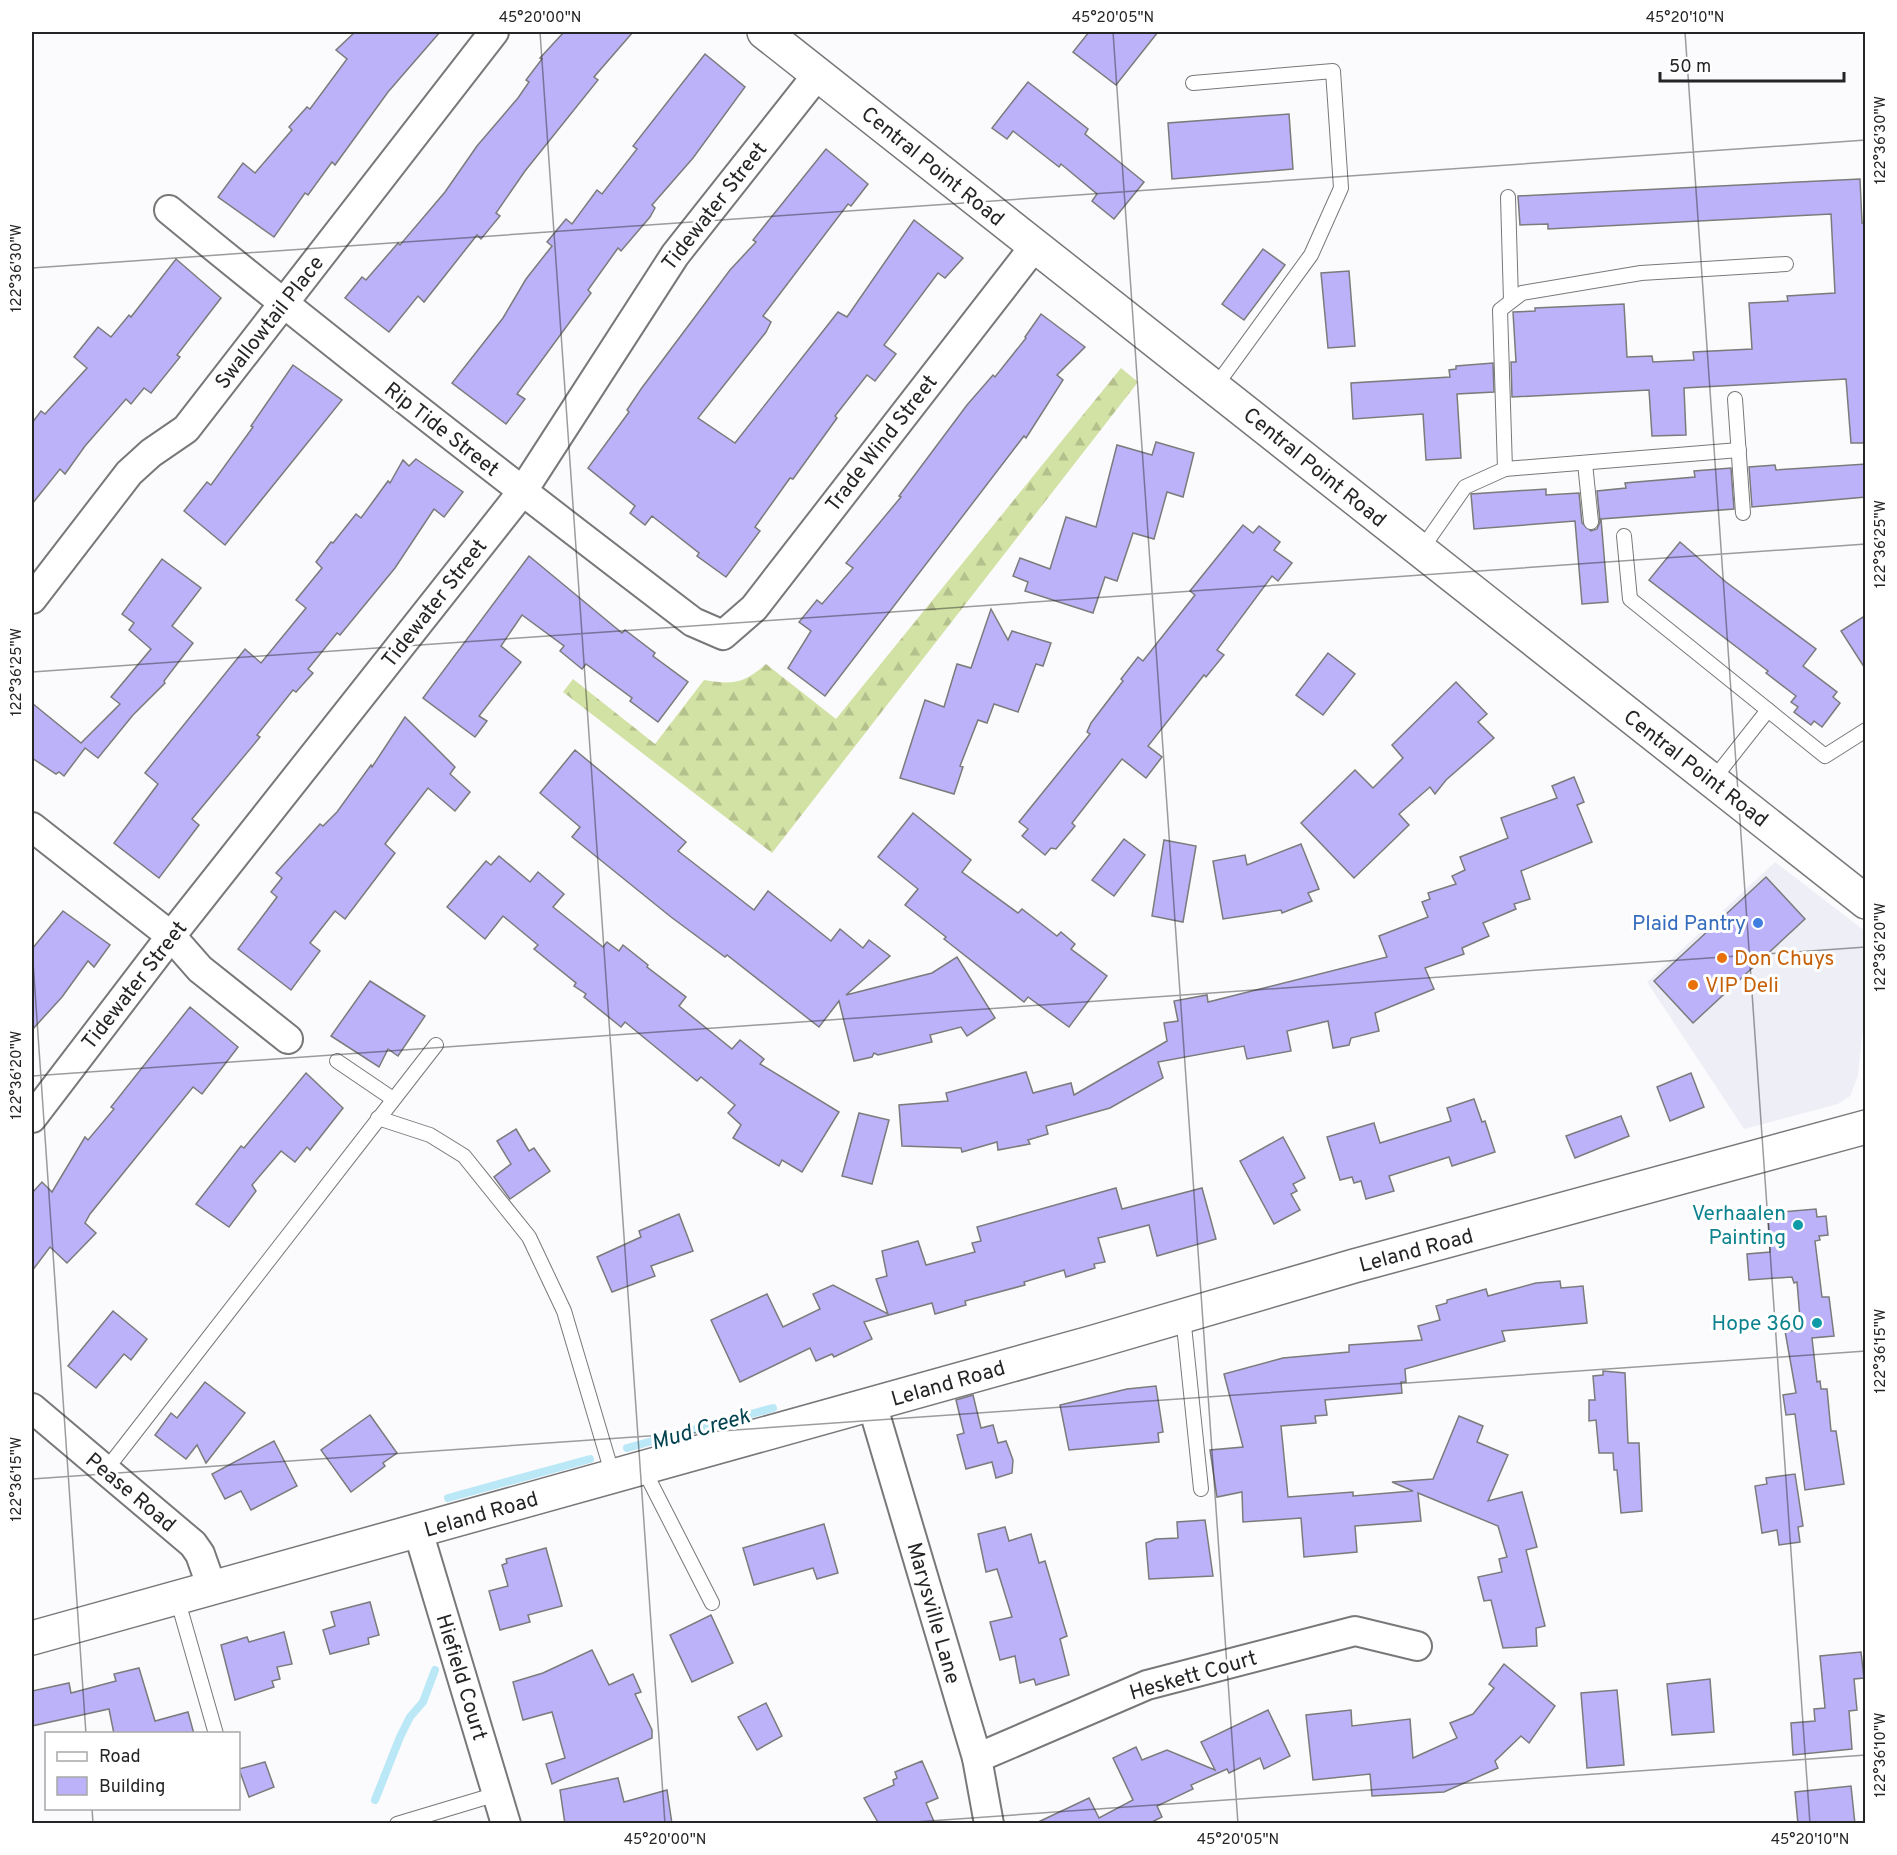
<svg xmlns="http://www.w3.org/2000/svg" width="1897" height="1855" font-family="Overpass,sans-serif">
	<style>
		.built { fill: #eeeef7 }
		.forest { fill: url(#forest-firs) }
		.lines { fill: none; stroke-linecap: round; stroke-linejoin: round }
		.stream { stroke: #bbe8f6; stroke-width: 8 }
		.building { fill: #bbb2f9; stroke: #7b7b7c; stroke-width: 1.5 }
		.lane-casing { stroke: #787879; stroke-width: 16 }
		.street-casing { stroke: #787879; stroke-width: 32 }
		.secondary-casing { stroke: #787879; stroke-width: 36 }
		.lane { stroke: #fff; stroke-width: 14 }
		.street { stroke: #fff; stroke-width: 28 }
		.secondary { stroke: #fff; stroke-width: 33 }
		.ticks { fill: none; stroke: #252526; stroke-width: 1.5; stroke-opacity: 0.45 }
		.shop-dot { fill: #3f7fe0; stroke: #fff; stroke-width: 2 }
		.food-dot { fill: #e8710a; stroke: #fff; stroke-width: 2 }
		.culture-dot { fill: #0f9aa8; stroke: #fff; stroke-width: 2 }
		.labels { text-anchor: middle; stroke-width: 6; stroke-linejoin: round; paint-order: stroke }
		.street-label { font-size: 21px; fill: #252526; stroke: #fff }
		.shop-label { font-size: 21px; fill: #366cbe; stroke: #fff; text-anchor: end }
		.food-label { font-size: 21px; fill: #c56008; stroke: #fff; text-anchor: start }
		.culture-label { font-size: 21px; fill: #0d838f; stroke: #fff; text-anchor: end }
		.water-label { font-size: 22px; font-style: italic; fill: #034250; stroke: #fff }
		.neatline { fill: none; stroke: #252526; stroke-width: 2 }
		.ticks-label { font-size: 15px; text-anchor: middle; fill: #252526 }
	</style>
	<defs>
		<pattern id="forest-firs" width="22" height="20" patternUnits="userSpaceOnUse" patternTransform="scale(1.5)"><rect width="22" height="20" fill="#d2e1a4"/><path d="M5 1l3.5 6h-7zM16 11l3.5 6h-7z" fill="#b4c18d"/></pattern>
	</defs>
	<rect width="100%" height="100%" fill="#fbfbfd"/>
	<polygon class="built" points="1775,862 1865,931 1865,1009 1858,1076 1850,1096 1838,1104 1744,1129 1647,982"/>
	<path class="forest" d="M1121,368L1138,382L772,853L563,692L573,679L655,744L704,680C732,685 744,684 766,664L836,719Z"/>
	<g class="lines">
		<g class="stream">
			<polyline points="627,1448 773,1408"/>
			<polyline points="448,1498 590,1459"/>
			<polyline points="375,1800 400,1737 410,1717 423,1702 435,1670"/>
		</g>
	</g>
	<g class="building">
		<polygon points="355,32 440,32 388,92 335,165 332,162 308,195 305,193 274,237 218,197 243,163 255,173 292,130 289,127 307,107 310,109 347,59 336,50"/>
		<polygon points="564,32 633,32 594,77 598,80 525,171 496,213 500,216 481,239 477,235 424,302 418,296 389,332 345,298 362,277 366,280 398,243 400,245 445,192 477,146 518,98 529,82 526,80 542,59 540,58"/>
		<polygon points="1089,32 1158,32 1116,85 1073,52"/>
		<polygon points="705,54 745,87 693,158 652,205 655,208 650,217 621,251 618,248 588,290 591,293 517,394 525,399 506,424 452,383 503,318 526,279 552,246 547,242 566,219 572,224 597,190 602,194 637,149 633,146"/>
		<polygon points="1028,82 1088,129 1085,134 1144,182 1114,219 1092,201 1097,194 1061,164 1059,167 1013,131 1007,139 992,128"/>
		<polygon points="1289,114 1293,169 1172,179 1168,123"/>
		<polygon points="826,149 868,184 851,206 848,204 763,316 771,322 766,332 698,418 735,443 838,312 847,317 914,220 963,258 945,278 938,273 884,345 896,354 875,381 867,375 835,416 837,418 793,479 790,478 755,527 760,531 726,577 697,556 699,553 652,516 645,525 630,513 635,506 588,468 629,412 627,410 641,389 730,270 756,242 753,240"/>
		<polygon points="1860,179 1862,223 1865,223 1866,233 1866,443 1851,443 1846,379 1684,388 1686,435 1652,436 1649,390 1512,397 1511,362 1516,362 1513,312 1535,311 1535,308 1624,304 1627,357 1652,356 1653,362 1694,360 1693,352 1752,349 1749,303 1788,301 1787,296 1835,293 1831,214 1548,229 1548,224 1520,225 1518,196"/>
		<polygon points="1263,249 1285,265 1244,320 1222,304"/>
		<polygon points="176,259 221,298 177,355 180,357 151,393 144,388 131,404 126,399 85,446 65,474 60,469 32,504 32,423 41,411 45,414 87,368 74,357 98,327 111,337 129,315 131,317"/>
		<polygon points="1349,271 1355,346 1328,348 1321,273"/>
		<polygon points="1041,314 1085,347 1057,375 1063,380 1026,438 1024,436 825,696 788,668 811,631 799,622 817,600 822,604 853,568 846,563 901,497 899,496 967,405 993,375 995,377 1026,338 1025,337"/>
		<polygon points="1493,363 1494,392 1457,394 1461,458 1426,460 1423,414 1353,419 1351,383 1450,377 1449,370 1456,369 1456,366"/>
		<polygon points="293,365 342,400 225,545 184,511 207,482 211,485 253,427 251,426"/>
		<polygon points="1156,442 1194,453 1183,497 1167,492 1154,539 1133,533 1117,581 1105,577 1093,613 1025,591 1028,582 1013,576 1020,558 1050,569 1066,517 1096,527 1117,445 1152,455"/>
		<polygon points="416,459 463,492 444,517 434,509 395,568 340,635 337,633 308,669 313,673 296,692 293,690 257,735 260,737 192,819 199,825 159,878 114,843 158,784 145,773 245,649 261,663 306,608 296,600 322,568 316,562 331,542 333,543 356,514 361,518 388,481 390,483 403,460 409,466"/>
		<polygon points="1866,464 1866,497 1752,507 1749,467 1775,465 1776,470"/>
		<polygon points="1731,468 1734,509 1601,519 1608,602 1582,604 1575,521 1474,529 1471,494 1546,489 1546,495 1579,493 1582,523 1591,531 1597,529 1600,522 1597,491 1626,488 1625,483 1695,477 1694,471"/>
		<polygon points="1243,525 1253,533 1259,526 1280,542 1274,550 1292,563 1278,581 1272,576 1217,650 1224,655 1206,677 1204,675 1148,746 1162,757 1146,778 1122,759 1072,823 1075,826 1056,849 1051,848 1045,855 1022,836 1028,829 1019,822 1090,734 1087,732 1091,723 1123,681 1121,679 1138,657 1143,661 1195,595 1190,591"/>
		<polygon points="1680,542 1726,582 1816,649 1803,666 1837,692 1833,697 1840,703 1822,727 1814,721 1811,725 1794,712 1798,707 1791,702 1796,696 1766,673 1768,671 1649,580"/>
		<polygon points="529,556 622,633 625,630 655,653 653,656 688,682 658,722 630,701 632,698 586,664 582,669 560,651 564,646 522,615 501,646 521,662 479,716 487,721 475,737 423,698"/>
		<polygon points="162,559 201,588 172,626 193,643 164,681 165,683 133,715 98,758 85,748 64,776 59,772 56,774 32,758 32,703 81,743 120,704 111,697 151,649 129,630 134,623 122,614"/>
		<polygon points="991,609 1008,640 1012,631 1051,643 1043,666 1036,664 1018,712 994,704 987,723 978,720 960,766 963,767 954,794 900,778 925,700 944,707 957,664 971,668"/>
		<polygon points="1866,615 1866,670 1841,631"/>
		<polygon points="1328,653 1355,674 1323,715 1296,695"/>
		<polygon points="1456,682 1487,714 1478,722 1494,738 1446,780 1435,794 1430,787 1399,814 1409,825 1354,878 1301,823 1355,770 1373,788 1403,758 1392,745"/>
		<polygon points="405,717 455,767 450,774 470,792 455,811 428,788 385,844 395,853 345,919 335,911 310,943 320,951 291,990 238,949 277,897 271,892 282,878 276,873 320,824 323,826 337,812 371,765 372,767"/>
		<polygon points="575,750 686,842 678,851 754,910 768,891 831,941 840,929 863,948 869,940 890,956 846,995 932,973 957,957 995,1018 967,1036 961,1027 930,1035 932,1042 878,1055 874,1053 872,1057 854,1061 839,1001 819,1027 727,955 725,957 671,917 572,837 580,827 540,793"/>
		<polygon points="1574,777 1584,802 1577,805 1592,842 1521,871 1530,899 1514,904 1516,909 1483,923 1489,936 1462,948 1464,954 1425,968 1434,989 1375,1013 1379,1031 1351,1038 1349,1045 1333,1048 1328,1021 1287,1031 1291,1051 1247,1059 1244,1046 1158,1062 1163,1078 1110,1108 1046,1126 1048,1134 1028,1140 1030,1144 998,1150 997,1142 962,1152 961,1148 902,1146 899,1105 948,1101 946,1093 1026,1072 1033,1093 1071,1083 1074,1095 1167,1041 1164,1023 1178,1021 1174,1001 1207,995 1208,1002 1387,957 1379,936 1428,917 1422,902 1430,899 1428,893 1456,884 1452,876 1465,870 1460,857 1508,838 1501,818 1557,798 1552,786"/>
		<polygon points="913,813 971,860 962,872 1018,913 1022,909 1057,936 1061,932 1075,944 1071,949 1107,976 1069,1027 1028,997 1024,1002 944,939 946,937 905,905 918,889 878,857"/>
		<polygon points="1124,839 1145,855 1114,896 1092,880"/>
		<polygon points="1164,840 1196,846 1183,922 1152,916"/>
		<polygon points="1301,844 1319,889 1308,893 1312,901 1282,913 1281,910 1223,919 1213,861 1245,855 1247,865"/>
		<polygon points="499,856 530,882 538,872 564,894 553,907 603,947 607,942 619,951 623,945 648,965 647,967 686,997 679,1006 732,1049 740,1040 764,1059 760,1064 839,1112 802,1172 782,1160 779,1166 733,1138 741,1125 728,1113 735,1105 701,1077 697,1081 625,1022 621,1027 584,997 586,994 574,986 576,983 534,949 538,945 503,916 485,939 447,907 486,861 491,865"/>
		<polygon points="1766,877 1805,919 1693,1023 1654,981"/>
		<polygon points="63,911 110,945 94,967 88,961 62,997 32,1030 32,949"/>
		<polygon points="370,981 425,1016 398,1056 388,1049 379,1067 331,1036"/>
		<polygon points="190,1007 238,1047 202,1094 193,1087 90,1214 85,1223 96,1233 67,1263 50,1247 32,1271 32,1193 42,1182 52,1192 85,1137 88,1140 114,1109 111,1107"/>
		<polygon points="306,1073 343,1108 310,1150 307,1147 295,1162 281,1151 252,1185 256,1191 229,1227 196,1204 241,1146 244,1148"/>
		<polygon points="1691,1073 1704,1107 1670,1121 1657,1087"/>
		<polygon points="1474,1099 1482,1122 1485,1121 1495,1152 1452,1166 1449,1157 1389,1176 1394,1191 1366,1199 1361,1181 1354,1183 1352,1177 1340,1180 1327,1137 1374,1123 1380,1143 1451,1121 1447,1108"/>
		<polygon points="859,1113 889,1120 872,1184 842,1176"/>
		<polygon points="1621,1116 1629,1136 1575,1158 1566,1136"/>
		<polygon points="516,1129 529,1151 534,1148 550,1171 510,1199 494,1177 511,1164 497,1141"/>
		<polygon points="1283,1137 1305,1178 1293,1184 1297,1191 1291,1194 1300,1210 1274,1224 1240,1161"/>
		<polygon points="1116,1188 1122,1209 1202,1188 1216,1239 1157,1256 1149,1225 1098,1238 1105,1262 1094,1264 1095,1268 1066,1277 1064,1270 1024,1282 1025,1285 965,1301 966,1305 935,1314 932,1303 864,1322 872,1339 834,1357 832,1354 816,1361 810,1348 740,1382 711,1320 767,1294 783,1327 820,1309 813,1294 833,1285 888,1314 876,1279 887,1276 882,1251 918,1241 926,1265 975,1252 972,1243 981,1241 977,1227"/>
		<polygon points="1816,1209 1817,1217 1826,1216 1828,1235 1819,1236 1820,1240 1815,1241 1822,1297 1829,1297 1834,1336 1812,1338 1817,1382 1820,1381 1821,1389 1827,1389 1831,1431 1836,1431 1844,1484 1805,1490 1795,1414 1786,1415 1783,1395 1796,1393 1785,1331 1801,1330 1797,1282 1794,1283 1792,1277 1749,1280 1747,1254 1770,1252 1768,1213"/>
		<polygon points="679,1214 693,1251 651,1266 655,1276 612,1292 597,1257 641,1237 639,1231"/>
		<polygon points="1560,1281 1561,1288 1583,1286 1587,1323 1502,1331 1505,1341 1405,1369 1406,1382 1401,1382 1402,1393 1325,1400 1327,1415 1315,1416 1316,1423 1281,1426 1288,1497 1353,1492 1353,1496 1413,1491 1392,1482 1433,1479 1459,1416 1483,1426 1477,1442 1508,1455 1488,1501 1522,1492 1537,1547 1526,1550 1545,1626 1536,1628 1537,1646 1503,1648 1491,1600 1484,1601 1478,1577 1502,1572 1499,1559 1507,1557 1498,1526 1418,1493 1421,1521 1355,1526 1357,1552 1304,1557 1301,1518 1243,1522 1242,1492 1217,1497 1210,1450 1243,1447 1224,1374 1283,1358 1349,1352 1349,1345 1422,1340 1418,1326 1440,1320 1436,1306 1447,1303 1447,1300 1486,1289 1488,1296 1536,1283"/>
		<polygon points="113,1311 147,1339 131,1360 124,1354 96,1388 68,1366"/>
		<polygon points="1603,1371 1625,1373 1628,1443 1639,1443 1642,1511 1621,1513 1617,1470 1614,1470 1613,1453 1599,1453 1596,1420 1589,1421 1589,1400 1595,1400 1593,1376 1603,1375"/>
		<polygon points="205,1382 245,1413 206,1463 197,1445 186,1459 155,1435 171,1413 177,1418"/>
		<polygon points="1156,1386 1163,1432 1158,1433 1159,1442 1069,1450 1060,1405 1127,1389"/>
		<polygon points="973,1395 981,1428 993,1425 998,1443 1006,1441 1013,1460 1012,1473 996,1478 992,1462 966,1469 957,1435 964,1433 956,1400"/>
		<polygon points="370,1415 397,1453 383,1463 385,1466 351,1492 321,1450"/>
		<polygon points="274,1441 297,1486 251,1510 241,1491 225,1499 212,1474"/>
		<polygon points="1795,1474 1803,1526 1798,1527 1800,1542 1779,1545 1777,1530 1762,1533 1755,1486 1767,1484 1766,1478"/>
		<polygon points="1205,1520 1213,1576 1149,1579 1146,1543 1156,1539 1178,1538 1177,1522"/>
		<polygon points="824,1524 838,1573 817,1579 813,1568 754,1585 743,1548"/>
		<polygon points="1005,1527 1009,1541 1031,1534 1039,1563 1045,1561 1067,1636 1060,1639 1069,1675 1036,1685 1034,1679 1020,1683 1015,1656 1000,1660 990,1622 1012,1617 997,1569 986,1572 978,1534"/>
		<polygon points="546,1548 562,1606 528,1615 530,1622 500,1630 489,1591 508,1586 502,1565 507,1563 506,1559"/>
		<polygon points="370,1602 379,1635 368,1638 369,1644 330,1654 323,1630 335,1626 331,1612"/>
		<polygon points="711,1615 733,1663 692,1682 670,1635"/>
		<polygon points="284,1632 292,1664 277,1667 280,1679 272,1681 274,1687 235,1700 221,1645 247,1637 249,1642"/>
		<polygon points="592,1650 609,1685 633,1674 641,1692 635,1694 652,1730 652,1738 552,1784 546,1764 565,1758 552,1712 523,1720 513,1682 543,1673"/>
		<polygon points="1861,1652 1864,1678 1854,1679 1857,1710 1849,1711 1852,1749 1793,1755 1791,1723 1815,1721 1814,1709 1825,1708 1820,1656"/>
		<polygon points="1504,1664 1555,1706 1529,1743 1521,1736 1495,1761 1498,1768 1444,1792 1372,1796 1370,1774 1313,1780 1306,1715 1351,1710 1352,1726 1410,1719 1413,1758 1457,1738 1450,1723 1473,1714 1494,1688 1489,1684"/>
		<polygon points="139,1668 155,1721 188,1712 194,1734 114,1734 109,1709 32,1726 32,1691 69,1683 71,1693 116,1681 114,1674"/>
		<polygon points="1710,1679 1714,1732 1672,1735 1667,1684"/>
		<polygon points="1617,1690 1624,1765 1587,1768 1581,1693"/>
		<polygon points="766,1703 782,1736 757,1750 738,1717"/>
		<polygon points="1268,1710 1290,1756 1264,1769 1260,1758 1229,1773 1227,1769 1191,1785 1193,1789 1157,1806 1162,1817 1148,1824 1034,1824 1089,1798 1099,1818 1133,1800 1113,1758 1136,1747 1142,1760 1167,1750 1215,1770 1201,1742"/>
		<polygon points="922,1761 938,1798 926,1803 935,1824 879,1824 864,1798 894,1785 893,1780 897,1778 895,1772"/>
		<polygon points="265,1762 274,1787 249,1797 239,1769"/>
		<polygon points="618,1778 624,1802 667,1790 672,1824 565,1824 560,1790"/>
		<polygon points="1851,1786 1855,1824 1798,1824 1795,1792"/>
	</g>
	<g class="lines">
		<defs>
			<g id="lane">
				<polyline points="1193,83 1333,71 1341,188 1311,255 1215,387"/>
				<polyline points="1508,197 1511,301"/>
				<polyline points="1735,399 1743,513"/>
				<polyline points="1585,463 1591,522"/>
				<polyline points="1505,469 1739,450"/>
				<polyline points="1624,536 1630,599 1825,756 1866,730"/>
				<polyline points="1421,550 1465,487 1505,469 1500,310 1522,293 1641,273 1786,264"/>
				<polyline points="1712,781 1768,710"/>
				<polyline points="337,1061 393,1099"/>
				<polyline points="378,1118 430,1135 464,1156 529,1237 564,1311 613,1476"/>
				<polyline points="1183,1316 1201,1489"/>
				<polyline points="643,1468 712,1603"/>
				<polyline points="105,1471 436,1045"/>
				<polyline points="177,1598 216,1734"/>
				<polyline points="397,1824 497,1794"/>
			</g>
			<g id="street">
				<path d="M169,210C340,351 516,487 693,622L723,635L754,608L1034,247"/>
				<polyline points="32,599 129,473 151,453 186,429 494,32"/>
				<polyline points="32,827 171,936 200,969 288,1039"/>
				<polyline points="32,1118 171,936 522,492 675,255 818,74"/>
				<polyline points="872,1404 977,1758 989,1824"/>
				<polyline points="32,1408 193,1544 200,1554 212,1588"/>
				<polyline points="418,1531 506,1824"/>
				<polyline points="977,1758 1147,1685 1355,1631 1417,1646"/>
			</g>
			<g id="secondary">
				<polyline points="764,32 1866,902"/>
				<polyline points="32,1638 1094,1342 1354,1266 1866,1127"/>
			</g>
		</defs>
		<use href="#lane" class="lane-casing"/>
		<use href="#street" class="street-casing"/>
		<use href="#secondary" class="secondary-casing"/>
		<use href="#lane" class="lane"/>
		<use href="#street" class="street"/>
		<use href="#secondary" class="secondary"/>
	</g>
	<path class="ticks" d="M540,32L665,1824M1113,32L1238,1824M1685,32L1810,1824M32,268L1866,140M32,672L1866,544M32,947L86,1734M32,1076L1866,947M32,1479L1866,1351M92,1808L93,1824M886,1824L1866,1755"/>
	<circle class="shop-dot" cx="1758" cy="923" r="6"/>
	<g class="food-dot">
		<circle cx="1722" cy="958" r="6"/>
		<circle cx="1693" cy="985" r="6"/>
	</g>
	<g class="culture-dot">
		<circle cx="1798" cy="1225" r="6"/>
		<circle cx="1817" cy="1323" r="6"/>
	</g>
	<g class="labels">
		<g class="street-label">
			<text transform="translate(933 166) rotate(39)" y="7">Central Point Road</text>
			<text transform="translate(714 206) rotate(-52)" y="7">Tidewater Street</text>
			<text transform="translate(269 322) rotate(-52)" y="7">Swallowtail Place</text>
			<text transform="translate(442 429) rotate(38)" y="7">Rip Tide Street</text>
			<text transform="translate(881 443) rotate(-52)" y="7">Trade Wind Street</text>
			<text transform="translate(1315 467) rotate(39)" y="7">Central Point Road</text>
			<text transform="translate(434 603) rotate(-52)" y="7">Tidewater Street</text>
			<text transform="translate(1696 768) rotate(38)" y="7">Central Point Road</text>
			<text transform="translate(134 985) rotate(-52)" y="7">Tidewater Street</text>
			<text transform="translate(1416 1250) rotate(-15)" y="7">Leland Road</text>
			<text transform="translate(948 1383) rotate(-16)" y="7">Leland Road</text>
			<text transform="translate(131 1492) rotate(40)" y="7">Pease Road</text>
			<text transform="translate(481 1514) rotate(-16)" y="7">Leland Road</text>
			<text transform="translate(934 1613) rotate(74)" y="7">Marysville Lane</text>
			<text transform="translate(1193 1675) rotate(-16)" y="7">Heskett Court</text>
			<text transform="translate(462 1677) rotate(73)" y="7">Hiefield Court</text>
		</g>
		<g class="shop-label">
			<text x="1746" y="930">Plaid Pantry</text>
		</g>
		<g class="food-label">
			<text x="1734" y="965">Don Chuys</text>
			<text x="1705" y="992">VIP Deli</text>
		</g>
		<g class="culture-label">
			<text x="1786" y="1220">Verhaalen<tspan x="1786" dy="24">Painting</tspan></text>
			<text x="1805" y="1330">Hope 360</text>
		</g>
		<g class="water-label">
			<text transform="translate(700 1428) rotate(-16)" y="8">Mud Creek</text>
		</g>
	</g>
	<rect width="1897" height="1855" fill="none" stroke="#ffffff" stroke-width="66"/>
	<rect x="45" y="1732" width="195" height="78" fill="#ffffff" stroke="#a8a8a8" stroke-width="1.5"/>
	<rect x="57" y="1752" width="30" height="9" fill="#ffffff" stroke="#a8a8a8" stroke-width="1.5"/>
	<text x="99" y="1762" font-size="18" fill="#252526">Road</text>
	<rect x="57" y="1777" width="30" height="18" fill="#bbb2f9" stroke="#a8a8a8" stroke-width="1.5"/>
	<text x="99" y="1792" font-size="18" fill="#252526">Building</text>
	<path d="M1660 72v9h184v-9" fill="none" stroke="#252526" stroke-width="3"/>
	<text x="1669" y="72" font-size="18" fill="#252526" stroke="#ffffff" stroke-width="4.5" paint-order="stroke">50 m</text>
	<rect x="33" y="33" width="1831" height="1789" class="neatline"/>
	<g class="ticks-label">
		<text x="540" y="22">45°20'00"N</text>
		<text x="1113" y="22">45°20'05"N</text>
		<text x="1685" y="22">45°20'10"N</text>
		<text transform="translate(1880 140) rotate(-90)" y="5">122°36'30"W</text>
		<text transform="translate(16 268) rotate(-90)" y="5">122°36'30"W</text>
		<text transform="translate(1880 544) rotate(-90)" y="5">122°36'25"W</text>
		<text transform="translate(16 672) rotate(-90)" y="5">122°36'25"W</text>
		<text transform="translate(1880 947) rotate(-90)" y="5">122°36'20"W</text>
		<text transform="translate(16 1075) rotate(-90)" y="5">122°36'20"W</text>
		<text transform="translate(1880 1351) rotate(-90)" y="5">122°36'15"W</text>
		<text transform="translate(16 1479) rotate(-90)" y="5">122°36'15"W</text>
		<text transform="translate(1880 1755) rotate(-90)" y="5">122°36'10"W</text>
		<text x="665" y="1844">45°20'00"N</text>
		<text x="1238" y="1844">45°20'05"N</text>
		<text x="1810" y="1844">45°20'10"N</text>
	</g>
</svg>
